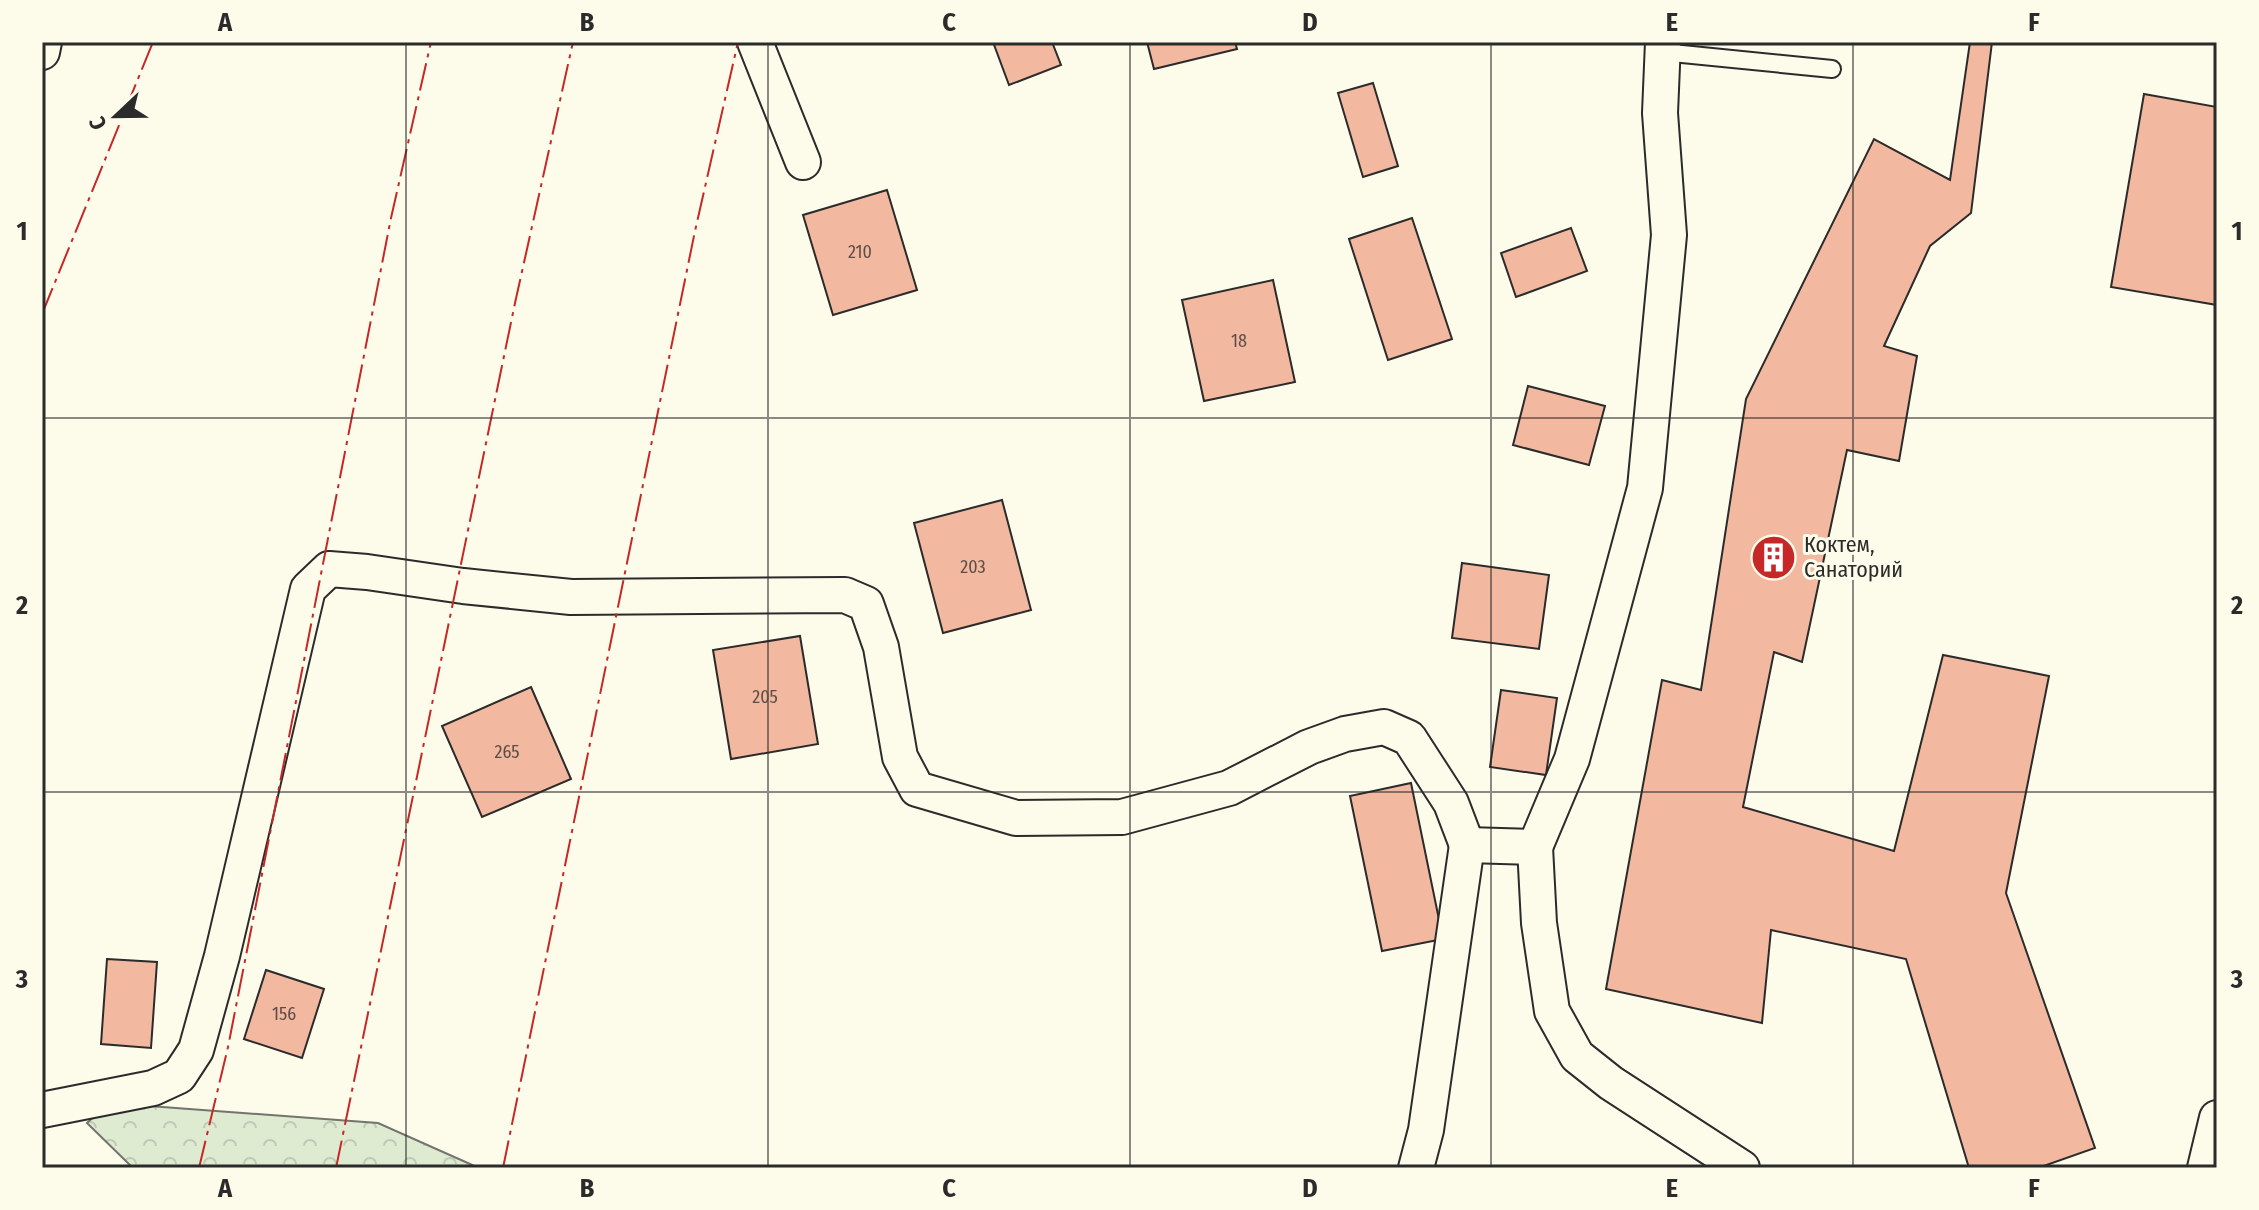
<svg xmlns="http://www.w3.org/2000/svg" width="2259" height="1210" font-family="'Fira Sans Condensed',sans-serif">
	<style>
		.forest { fill: url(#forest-crowns); stroke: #74746e; stroke-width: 2 }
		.building { fill: #f2b8a0; stroke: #2b2b2b; stroke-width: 2 }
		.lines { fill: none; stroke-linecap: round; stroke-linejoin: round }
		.lane-casing { stroke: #2b2b2b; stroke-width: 20 }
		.street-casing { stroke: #2b2b2b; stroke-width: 38 }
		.lane { stroke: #fdfbea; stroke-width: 16 }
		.street { stroke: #fdfbea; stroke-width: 34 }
		.power { stroke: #c62828; stroke-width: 2; stroke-dasharray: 28 6 4 6; stroke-linecap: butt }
		.grid { fill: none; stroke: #2b2b2b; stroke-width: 2; stroke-opacity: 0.55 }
		.labels { text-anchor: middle; stroke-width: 6; stroke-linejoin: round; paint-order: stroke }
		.number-label { font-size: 18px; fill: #5d4e48 }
		.poi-label { font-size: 22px; fill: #2b2b2b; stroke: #fdfbea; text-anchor: start }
		.neatline { fill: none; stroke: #2b2b2b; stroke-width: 3 }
		.grid-label { font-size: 26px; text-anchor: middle; font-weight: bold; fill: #2b2b2b }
	</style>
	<defs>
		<pattern id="forest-crowns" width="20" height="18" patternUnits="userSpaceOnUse" patternTransform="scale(2)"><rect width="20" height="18" fill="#deebd1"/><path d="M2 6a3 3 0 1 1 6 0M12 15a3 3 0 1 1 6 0" fill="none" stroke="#bfcab4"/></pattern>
	</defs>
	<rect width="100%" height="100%" fill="#fdfbea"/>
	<polygon class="forest" points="109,1103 378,1123 479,1168 133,1168 87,1123"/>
	<g class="building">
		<polygon points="993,42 1052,42 1061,65 1009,85"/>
		<polygon points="1147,42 1235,42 1237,49 1154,69"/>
		<polygon points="1970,42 1992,42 1971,213 1930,246 1884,346 1917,356 1899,461 1847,450 1802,662 1774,652 1743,807 1894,851 1943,655 2049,676 2006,893 2095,1148 2038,1168 1969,1168 1906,959 1771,930 1762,1023 1606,989 1662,680 1701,690 1746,399 1874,139 1950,180"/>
		<polygon points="1373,83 1398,166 1363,177 1338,93"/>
		<polygon points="2144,94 2217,107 2217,305 2111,287"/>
		<polygon points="887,190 917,290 833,315 803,215"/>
		<polygon points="1412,218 1452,339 1388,360 1349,239"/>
		<polygon points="1571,228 1587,271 1516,297 1501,253"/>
		<polygon points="1273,280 1295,382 1204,401 1182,300"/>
		<polygon points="1528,386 1605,406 1589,465 1513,445"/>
		<polygon points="1002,500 1031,610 943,633 914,523"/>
		<polygon points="1462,563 1549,575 1539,649 1452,638"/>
		<polygon points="800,636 818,744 731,759 713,650"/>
		<polygon points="531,687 571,779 482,817 442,726"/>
		<polygon points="1501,690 1557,698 1546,775 1490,767"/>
		<polygon points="1411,783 1443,939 1382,951 1350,796"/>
		<polygon points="107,959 157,962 151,1048 101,1044"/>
		<polygon points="266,970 324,989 302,1058 244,1039"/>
	</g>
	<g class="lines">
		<defs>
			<polyline id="lane" points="1662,52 1832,69"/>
			<g id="street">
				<polyline points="755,42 803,162"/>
				<polyline points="42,52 44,42"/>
				<polyline points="1535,847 1539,923 1552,1011 1577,1056 1611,1083 1742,1168"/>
				<polyline points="42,1110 153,1088 179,1076 196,1050 222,956 308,589 329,569 367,572 463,586 571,597 845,595 866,604 881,647 900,757 917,789 1016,818 1122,817 1229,788 1309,747 1345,734 1384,727 1409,738 1451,803 1467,845"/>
				<polyline points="1416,1168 1426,1130 1467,845 1535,847 1572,759 1645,488 1669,235 1660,113 1663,42"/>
				<polyline points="2205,1168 2217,1118"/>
			</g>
		</defs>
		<use href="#lane" class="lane-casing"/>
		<use href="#street" class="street-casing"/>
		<use href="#lane" class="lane"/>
		<use href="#street" class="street"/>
		<g class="power">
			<polyline points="42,314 153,42"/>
			<polyline points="199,1168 228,1047 391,218 431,42"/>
			<polyline points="336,1168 515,303 573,42"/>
			<polyline points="503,1168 695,231 738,42"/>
		</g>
	</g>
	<path class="grid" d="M406,42V1168M768,42V1168M1130,42V1168M1491,42V1168M1853,42V1168M42,418H2217M42,792H2217"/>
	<defs>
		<symbol id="building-disc" viewBox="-11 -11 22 22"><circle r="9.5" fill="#c62828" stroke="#fdfbea"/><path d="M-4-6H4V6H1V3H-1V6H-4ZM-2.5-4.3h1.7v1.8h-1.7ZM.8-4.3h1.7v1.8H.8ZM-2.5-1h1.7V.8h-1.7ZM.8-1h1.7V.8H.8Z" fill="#fff"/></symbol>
	</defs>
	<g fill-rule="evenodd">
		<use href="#building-disc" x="1748" y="532" width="51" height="51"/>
	</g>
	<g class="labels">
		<g class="number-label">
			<text x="860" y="258">210</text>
			<text x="1239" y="347">18</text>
			<text x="973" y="573">203</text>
			<text x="765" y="703">205</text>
			<text x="507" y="758">265</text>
			<text x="284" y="1020">156</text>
		</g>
		<g class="poi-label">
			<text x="1804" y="552">Коктем,<tspan x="1804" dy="25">Санаторий</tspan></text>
		</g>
	</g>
	<rect width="2259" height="1210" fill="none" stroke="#fdfbea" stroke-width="88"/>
	<g transform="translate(116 116) rotate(248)" stroke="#fdfbea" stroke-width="6" paint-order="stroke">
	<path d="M0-6L14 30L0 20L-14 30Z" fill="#2b2b2b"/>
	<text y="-12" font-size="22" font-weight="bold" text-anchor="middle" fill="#2b2b2b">С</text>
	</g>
	<rect x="44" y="44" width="2171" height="1122" class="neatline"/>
	<g class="grid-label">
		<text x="225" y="31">A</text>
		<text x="587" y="31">B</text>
		<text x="949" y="31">C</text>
		<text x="1310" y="31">D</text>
		<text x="1672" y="31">E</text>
		<text x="2034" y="31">F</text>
		<text x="22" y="240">1</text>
		<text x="2237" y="240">1</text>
		<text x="22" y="614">2</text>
		<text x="2237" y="614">2</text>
		<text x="22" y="988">3</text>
		<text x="2237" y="988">3</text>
		<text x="225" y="1197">A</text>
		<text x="587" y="1197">B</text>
		<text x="949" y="1197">C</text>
		<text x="1310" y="1197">D</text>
		<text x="1672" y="1197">E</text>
		<text x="2034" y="1197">F</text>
	</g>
</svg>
